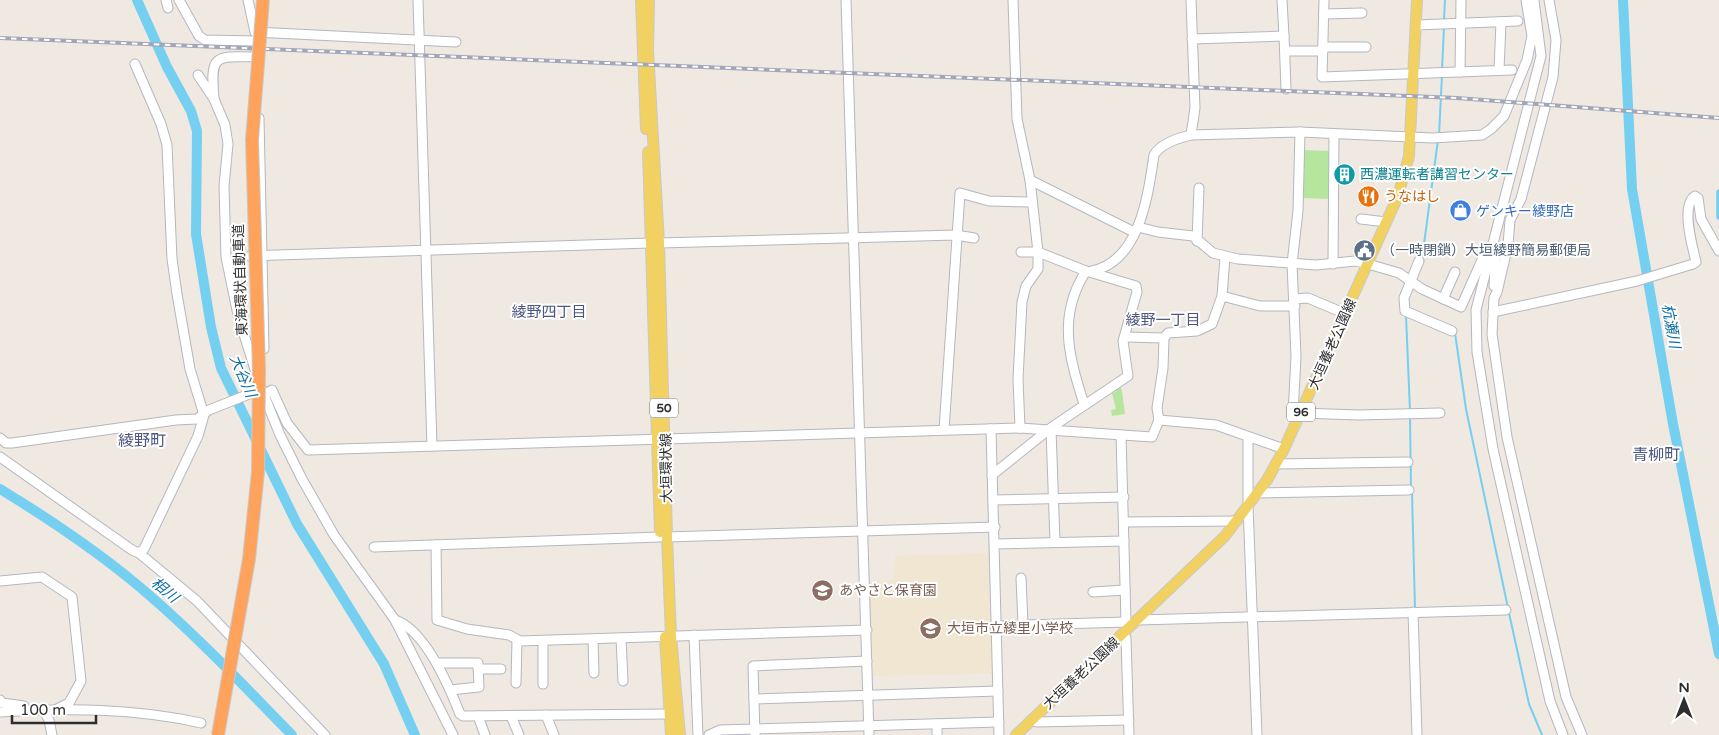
<svg xmlns="http://www.w3.org/2000/svg" width="1719" height="735" font-family="'Varela Round','Noto Sans JP',sans-serif">
	<style>
		.education { fill: #f0e6d1 }
		.green { fill: #b6e59e }
		.lines { fill: none; stroke-linecap: round; stroke-linejoin: round }
		.stream { stroke: #75cff0; stroke-width: 2 }
		.canal { stroke: #75cff0; stroke-width: 5.5 }
		.river { stroke: #75cff0; stroke-width: 10 }
		.minor-casing { stroke: #b4b7c1; stroke-width: 11 }
		.major-casing { stroke: #c9c9c9; stroke-width: 12 }
		.minor { stroke: #fff; stroke-width: 9 }
		.major { stroke: #f2d163; stroke-width: 10 }
		.rail-casing { stroke: #a3a6b8; stroke-width: 4 }
		.rail { stroke: #fff; stroke-width: 2; stroke-dasharray: 5.5; stroke-linecap: butt }
		.highway-bridge-casing { stroke: #c9c9c9; stroke-width: 14; stroke-linecap: butt }
		.highway-bridge { stroke: #ffa35c; stroke-width: 12 }
		.labels { text-anchor: middle; stroke-width: 4; stroke-linejoin: round; paint-order: stroke }
		.shield { fill: #fff; stroke: #6d6d6d; stroke-width: 1 }
		.shield-label { font-size: 12px; font-weight: bold; fill: #2e2e2e }
		.culture-label { font-size: 14px; fill: #0d838f; stroke: #fff; text-anchor: start }
		.food-label { font-size: 14px; fill: #c56008; stroke: #fff; text-anchor: start }
		.shop-label { font-size: 14px; fill: #366cbe; stroke: #fff; text-anchor: start }
		.service-label { font-size: 14px; fill: #4e5e75; stroke: #fff; text-anchor: start }
		.street-label { font-size: 14px; fill: #2e2e2e; stroke: #fff }
		.education-label { font-size: 14px; fill: #785e54; stroke: #fff; text-anchor: start }
		.neighbourhood-label { font-size: 15px; fill: #4d5680; stroke: #fff }
		.water-label { font-size: 15px; font-style: italic; fill: #0d6fa3; stroke: #fff }
		.quarter-label { font-size: 16px; fill: #4d5680; stroke: #fff }
	</style>
	<rect width="100%" height="100%" fill="#efe9e1"/>
	<polygon class="education" points="990,553 992,673 872,676 870,583 894,580 895,556"/>
	<g class="green">
		<polygon points="1302,150 1331,151 1331,199 1302,198"/>
		<polygon points="1119,383 1122,391 1125,414 1112,416 1111,410 1116,409 1112,393 1116,392 1115,387"/>
	</g>
	<g class="lines">
		<g class="stream">
			<polyline points="1444,20 1445,0"/>
			<polyline points="1442,70 1444,27"/>
			<polyline points="1439,135 1442,75"/>
			<polyline points="1422,259 1438,140"/>
			<polyline points="1406,316 1410,411"/>
			<polyline points="1455,333 1466,409 1508,608"/>
			<polyline points="1410,416 1411,488"/>
			<polyline points="1412,493 1415,608"/>
			<polyline points="1509,613 1529,704 1542,735"/>
		</g>
		<polyline class="canal" points="1719,192 1719,217"/>
		<g class="river">
			<polyline points="137,0 167,67 191,111 197,131 196,234 211,327 221,368 297,524 384,664 415,735"/>
			<polyline points="1623,0 1632,189 1673,424 1719,654"/>
			<path d="M0,489C51,520 103,555 148,594C199,638 245,687 292,735"/>
		</g>
		<defs>
			<g id="minor">
				<polyline points="166,0 168,8"/>
				<polyline points="179,0 199,36 205,40 255,41"/>
				<polyline points="248,0 255,32 456,42"/>
				<polyline points="418,0 432,446"/>
				<polyline points="846,0 869,735"/>
				<polyline points="1013,0 1017,119 1030,180 1038,252 1038,269 1026,286 1022,302 1018,379 1020,428"/>
				<polyline points="1282,0 1284,36"/>
				<polyline points="1324,0 1322,77 1512,70"/>
				<polyline points="1534,0 1541,56 1476,310 1477,352 1493,449 1550,701 1563,735"/>
				<polyline points="1549,0 1556,40 1553,77 1521,199 1510,220 1508,245 1497,292 1494,298 1492,334 1507,437 1566,697 1582,735"/>
				<polyline points="1324,14 1362,13"/>
				<polyline points="1416,25 1518,21"/>
				<polyline points="1192,39 1284,36 1286,89"/>
				<polyline points="1323,47 1366,47"/>
				<polyline points="1285,51 1323,51"/>
				<polyline points="135,64 161,124 167,145 172,259 177,294 190,369 204,415 198,436 144,549 139,553"/>
				<polyline points="1499,70 1501,22"/>
				<polyline points="1460,72 1461,0"/>
				<polyline points="198,75 214,99 225,125 228,144 224,186 226,257 238,315 257,376"/>
				<path d="M214,98C210,54 215,56 256,57V50"/>
				<polyline points="259,118 264,349"/>
				<polyline points="1191,135 1195,108 1191,0"/>
				<polyline points="1030,180 1134,232"/>
				<polyline points="1361,219 1386,222"/>
				<polyline points="1138,227 1158,232 1193,236 1213,253 1238,259 1316,265 1355,261 1368,264 1399,273 1422,289 1461,307 1486,251"/>
				<polyline points="1197,241 1199,188"/>
				<polyline points="659,243 956,235 974,238"/>
				<polyline points="250,256 650,243"/>
				<polyline points="1419,261 1404,298 1405,311 1452,331"/>
				<polyline points="1333,264 1334,134"/>
				<path d="M1092,271C1140,261 1148,195 1154,155C1161,143 1178,138 1191,135L1300,132L1433,138L1482,135L1491,129L1504,116L1527,60L1532,36L1526,0"/>
				<polyline points="1494,286 1496,247"/>
				<polyline points="1222,296 1260,306 1295,306"/>
				<polyline points="1294,299 1308,298 1346,314"/>
				<polyline points="1443,299 1455,272"/>
				<path d="M1493,312L1637,281L1693,264L1696,262C1693,248 1680,206 1695,196L1698,198L1701,219L1719,251"/>
				<polyline points="1125,337 1164,338"/>
				<polyline points="262,390 280,435 302,479 334,535 395,620 453,735"/>
				<polyline points="264,395 272,390 287,423 308,450 1020,428 1152,437 1159,420 1157,408 1163,368 1164,338 1168,333 1197,331 1212,324 1222,296 1225,257"/>
				<path d="M1084,404C1069,357 1057,316 1086,271"/>
				<polyline points="1301,413 1358,415 1440,413"/>
				<polyline points="1159,420 1216,425 1284,449"/>
				<polyline points="1296,424 1293,415 1296,356 1292,264 1298,211 1300,132"/>
				<polyline points="991,429 999,735"/>
				<polyline points="944,430 960,193 989,201 1031,202"/>
				<polyline points="1051,430 1055,542"/>
				<polyline points="1121,435 1126,622"/>
				<polyline points="1248,437 1248,506 1257,735"/>
				<polyline points="0,438 6,443 12,443 176,420 197,419 209,410 262,389"/>
				<polyline points="0,457 132,550 139,553 197,601 325,735"/>
				<polyline points="1276,464 1408,462"/>
				<polyline points="992,475 1052,427 1128,376 1123,341 1137,292 1136,286 1086,271 1038,252 1021,252"/>
				<polyline points="1258,493 1409,490"/>
				<polyline points="994,500 1124,497"/>
				<polyline points="1124,522 1237,521"/>
				<polyline points="667,537 995,527"/>
				<polyline points="995,544 1124,541"/>
				<polyline points="436,545 437,620 467,629 509,635 520,641 867,630"/>
				<polyline points="374,547 660,537"/>
				<polyline points="1021,578 1023,625"/>
				<polyline points="0,581 42,577 72,597 81,681 69,703 57,709"/>
				<polyline points="1093,592 1125,590"/>
				<polyline points="1413,612 1417,735"/>
				<path d="M395,620C425,630 449,686 460,714L463,716L669,714"/>
				<polyline points="1138,620 1506,610"/>
				<polyline points="995,626 1126,622 1130,626"/>
				<polyline points="1123,633 1126,638 1129,735"/>
				<polyline points="694,635 698,735"/>
				<polyline points="621,638 623,681"/>
				<polyline points="593,639 594,673"/>
				<polyline points="543,641 543,684"/>
				<polyline points="437,663 478,663 479,687 450,690"/>
				<polyline points="478,669 501,669"/>
				<polyline points="516,683 517,640"/>
				<polyline points="754,699 998,691"/>
				<polyline points="0,700 2,703 24,706"/>
				<polyline points="44,711 49,720 52,735"/>
				<path d="M0,712C68,708 134,708 201,723"/>
				<polyline points="546,715 554,735"/>
				<polyline points="478,716 485,735"/>
				<polyline points="511,716 519,735"/>
				<polyline points="1031,720 1037,722 1129,720"/>
				<polyline points="937,724 937,735"/>
				<polyline points="709,735 720,730 999,722"/>
				<polyline points="755,735 753,666 867,661"/>
			</g>
			<g id="major">
				<polyline points="641,0 646,129"/>
				<polyline points="649,0 648,50 659,243 667,537 671,636 680,735"/>
				<polyline points="648,152 660,532"/>
				<polyline points="665,637 671,735"/>
				<polyline points="1016,735 1225,536 1267,480 1284,449 1398,196 1409,156 1417,0"/>
			</g>
		</defs>
		<use href="#minor" class="minor-casing"/>
		<use href="#major" class="major-casing"/>
		<use href="#minor" class="minor"/>
		<use href="#major" class="major"/>
		<defs>
			<polyline id="rail" points="0,38 1457,98 1719,118"/>
		</defs>
		<use href="#rail" class="rail-casing"/>
		<use href="#rail" class="rail"/>
		<defs>
			<polyline id="highway-bridge" points="218,735 249,559 258,472 259,370 252,140 263,0"/>
		</defs>
		<use href="#highway-bridge" class="highway-bridge-casing"/>
		<use href="#highway-bridge" class="highway-bridge"/>
	</g>
	<defs>
		<symbol id="building-disc" viewBox="-11 -11 22 22"><circle r="9.5" fill="#0f9aa8" stroke="#fff"/><path d="M-4-6H4V6H1V3H-1V6H-4ZM-2.5-4.3h1.7v1.8h-1.7ZM.8-4.3h1.7v1.8H.8ZM-2.5-1h1.7V.8h-1.7ZM.8-1h1.7V.8H.8Z" fill="#fff"/></symbol>
		<symbol id="restaurant-disc" viewBox="-11 -11 22 22"><circle r="9.5" fill="#e8710a" stroke="#fff"/><path d="M-5-6h1v4h1v-4h1v4h1v-4h1v5L-1.5 .5V6h-2V.5L-5-1ZM5-6V6H3V1.5H1.5Q1.5-4 5-6Z" fill="#fff"/></symbol>
		<symbol id="shop-disc" viewBox="-11 -11 22 22"><circle r="9.5" fill="#3f7fe0" stroke="#fff"/><path d="M-5-2.5h2.3a2.7 3.5 0 0 1 5.4 0H5L5.5 6h-11ZM-1.5-2.5h3a1.5 2.3 0 0 0-3 0Z" fill="#fff"/></symbol>
		<symbol id="civic-disc" viewBox="-11 -11 22 22"><circle r="9.5" fill="#5c6f8a" stroke="#fff"/><path d="M-.6-6.5H3V-4.5H.6V-3L4-1V1h2V6H-6V1h2V-1L-.6-3ZM-1.2 2.5V6h2.4V2.5Z" fill="#fff"/></symbol>
		<symbol id="school-disc" viewBox="-11 -11 22 22"><circle r="9.5" fill="#8d6e63" stroke="#fff"/><path d="M0-5L7-2L0 1L-7-2ZM-4 1L0 2.5L4 1V4Q0 6-4 4Z" fill="#fff"/></symbol>
	</defs>
	<g fill-rule="evenodd">
		<use href="#building-disc" x="1332" y="162" width="25" height="25"/>
		<use href="#restaurant-disc" x="1356" y="184" width="25" height="25"/>
		<use href="#shop-disc" x="1448" y="198" width="25" height="25"/>
		<use href="#civic-disc" x="1352" y="238" width="25" height="25"/>
		<use href="#school-disc" x="810" y="578" width="25" height="25"/>
		<use href="#school-disc" x="918" y="616" width="25" height="25"/>
	</g>
	<g class="labels">
		<g class="shield">
			<rect x="650" y="398.5" width="28" height="19" rx="4"/>
			<rect x="1287" y="402.5" width="28" height="19" rx="4"/>
		</g>
		<g class="shield-label">
			<text x="664" y="412">50</text>
			<text x="1301" y="416">96</text>
		</g>
		<g class="culture-label">
			<text x="1360" y="179">西濃運転者講習センター</text>
		</g>
		<g class="food-label">
			<text x="1384" y="201">うなはし</text>
		</g>
		<g class="shop-label">
			<text x="1476" y="216">ゲンキー綾野店</text>
		</g>
		<g class="service-label">
			<text x="1381" y="255">（一時閉鎖）大垣綾野簡易郵便局</text>
		</g>
		<g class="street-label">
			<text transform="translate(240 280) rotate(-92)" y="5">東海環状自動車道</text>
			<text transform="translate(1332 344) rotate(-66)" y="5">大垣養老公園線</text>
			<text transform="translate(666 468) rotate(-91)" y="5">大垣環状線</text>
			<text transform="translate(1081 673) rotate(-43)" y="5">大垣養老公園線</text>
		</g>
		<g class="education-label">
			<text x="839" y="595">あやさと保育園</text>
			<text x="947" y="633">大垣市立綾里小学校</text>
		</g>
		<g class="neighbourhood-label">
			<text x="549" y="317">綾野四丁目</text>
			<text x="1163" y="325">綾野一丁目</text>
		</g>
		<g class="water-label">
			<text transform="translate(1671 326) rotate(80)" y="5">杭瀬川</text>
			<text transform="translate(243 376) rotate(67)" y="5">大谷川</text>
			<text transform="translate(165 590) rotate(40)" y="5">相川</text>
		</g>
		<g class="quarter-label">
			<text x="142" y="446">綾野町</text>
			<text x="1656" y="460">青柳町</text>
		</g>
	</g>
	<g transform="translate(1684 700)" stroke="#ffffff" stroke-width="4" paint-order="stroke">
	<path d="M0-4L9 19L0 12L-9 19Z" fill="#2e2e2e"/>
	<text y="-8" font-size="14" font-weight="bold" text-anchor="middle" fill="#2e2e2e">N</text>
	</g>
	<path d="M12 715v8h84v-8" fill="none" stroke="#2e2e2e" stroke-width="2.5"/>
	<text x="20" y="715" font-size="15" fill="#2e2e2e" stroke="#ffffff" stroke-width="4" paint-order="stroke">100 m</text>
</svg>
